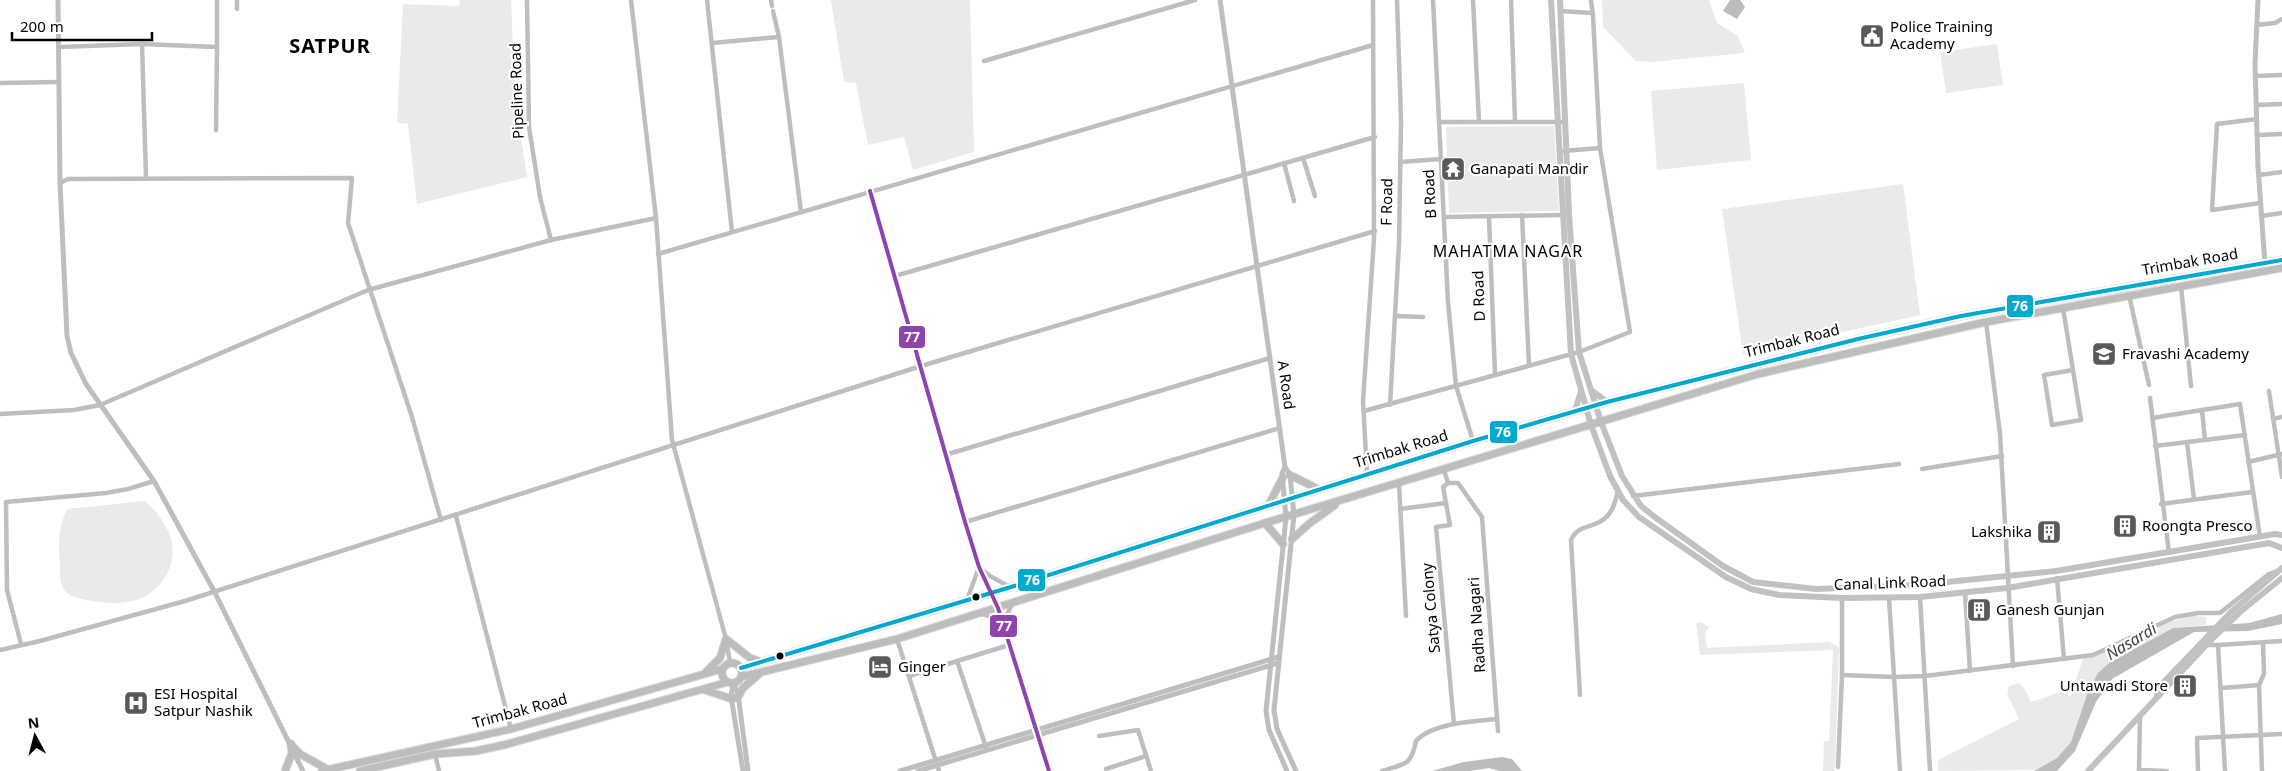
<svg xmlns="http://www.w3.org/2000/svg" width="2282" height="771" font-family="'Noto Sans',sans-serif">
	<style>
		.green { fill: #eaeaea }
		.water { fill: #bcbcbc }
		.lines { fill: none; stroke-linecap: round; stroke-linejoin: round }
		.trunk-casing { stroke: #dbdbdb; stroke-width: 9 }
		.minor { stroke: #bebebe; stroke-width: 4.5 }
		.tertiary { stroke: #bebebe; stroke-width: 5 }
		.secondary { stroke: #c1c1c1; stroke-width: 6 }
		.trunk { stroke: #bdbdbd; stroke-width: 7 }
		.bus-1-casing { stroke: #fff; stroke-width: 8 }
		.bus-2-casing { stroke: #fff; stroke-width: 8 }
		.bus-1 { stroke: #00a9ce; stroke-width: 4 }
		.bus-2 { stroke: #8e44ad; stroke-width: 4 }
		.bus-dot { fill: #000; stroke: #fff; stroke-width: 2 }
		.labels { text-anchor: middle; stroke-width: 4.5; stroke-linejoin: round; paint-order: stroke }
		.poi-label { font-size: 15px; fill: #000; stroke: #fff; text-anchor: start }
		.street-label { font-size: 15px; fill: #000; stroke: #fff }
		.neighbourhood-label { font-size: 16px; letter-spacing: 1px; fill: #000; stroke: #fff }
		.water-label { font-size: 16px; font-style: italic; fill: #404040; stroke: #fff }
		.district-label { font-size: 20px; font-weight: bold; letter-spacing: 1px; fill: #000; stroke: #fff }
		.line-badge { stroke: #fff; stroke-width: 2 }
		.badge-label { font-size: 14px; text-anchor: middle; font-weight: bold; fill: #fff }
	</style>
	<rect width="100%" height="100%" fill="#fff"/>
	<g class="green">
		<polygon points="460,0 511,0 515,98 527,177 417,204 408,124 397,123 403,4 459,6"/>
		<polygon points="831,0 970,0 974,152 913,170 904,137 868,145 856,83 844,82"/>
		<polygon points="1602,0 1709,0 1717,23 1738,36 1745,53 1652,62 1636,61 1603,27"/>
		<polygon points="1997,44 2003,85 1946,93 1940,52"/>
		<polygon points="1744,83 1751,160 1657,170 1651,91"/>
		<polygon points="1554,126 1559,211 1449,213 1446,127"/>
		<polygon points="1903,184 1920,315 1743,354 1722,209"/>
		<path d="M144,501C154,507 160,517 166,527C182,553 168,588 139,599C122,605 103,603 86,600C79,598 70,597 65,591C60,584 60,573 60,565C58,548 58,523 68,509Z"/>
		<polygon points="2193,616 2206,617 2206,625 2173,628 2109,663 2098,673 2071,742 2057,758 2035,770 1938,771 1938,760 2019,719 2007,694 2009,686 2019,683 2025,689 2031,702 2066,690 2070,698 2083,659 2169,622"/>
		<polygon points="1701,622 1709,627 1705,634 1707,648 1829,642 1839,647 1835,771 1823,771 1824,741 1829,741 1833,650 1700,655 1696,623"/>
	</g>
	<g class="water">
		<polygon points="1730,0 1740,0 1745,7 1737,19 1723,11"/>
		<polygon points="2282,614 2282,624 2248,631 2194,632 2112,679 2096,702 2075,751 2057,771 2034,771 2057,758 2071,742 2088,692 2098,673 2109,663 2173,628 2249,623"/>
		<polygon points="1502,757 1512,759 1522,771 1499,771 1489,768 1469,771 1432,771 1464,762"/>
	</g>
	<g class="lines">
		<defs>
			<g id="trunk">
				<polyline points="1290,475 1318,489"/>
				<polyline points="1268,506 1283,477"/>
				<polyline points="1265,523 1283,544"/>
				<polyline points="1292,539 1310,523 1335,505"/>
				<circle cx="732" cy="673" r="10"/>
				<polyline points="741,668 1011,587 1473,441 1607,402 1858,339 1961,316 2282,260"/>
				<polyline points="706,672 720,658 726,639 750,658 762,662"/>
				<polyline points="741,677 897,639 1265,523 1758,374 1986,322 2282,268"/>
				<polyline points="705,690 732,699 738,697 743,688 759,674"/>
				<polyline points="291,744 300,754 327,769"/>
				<polyline points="285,771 292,753 291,744"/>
				<polyline points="322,771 511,729 722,669"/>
				<polyline points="360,771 435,754 476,751 508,744 728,682"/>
			</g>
		</defs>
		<use href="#trunk" class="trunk-casing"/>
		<g class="minor">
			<polyline points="527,0 529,127 540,197 551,240"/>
			<polyline points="631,0 656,218 672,440 726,639 730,662"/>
			<polyline points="707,0 732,232"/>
			<polyline points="771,0 772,6"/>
			<polyline points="1433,0 1448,302 1456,386 1473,441"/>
			<polyline points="1473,0 1479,122"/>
			<polyline points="1511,0 1515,122"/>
			<polyline points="237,9 237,0"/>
			<polyline points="773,11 779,37 801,212"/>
			<polyline points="1560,11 1592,13"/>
			<polyline points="2257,25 2275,23 2282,19"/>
			<polyline points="712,43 779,37"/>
			<polyline points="142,44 217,47 217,0"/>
			<polyline points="59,47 142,44 146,177"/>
			<polyline points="984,61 1195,0"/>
			<polyline points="2255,76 2282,75"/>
			<polyline points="0,83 59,82"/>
			<polyline points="2256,105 2282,104"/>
			<polyline points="2257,119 2217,124 2212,210 2260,203"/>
			<polyline points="1439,122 1565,122"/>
			<polyline points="216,130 217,47"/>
			<polyline points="2257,135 2282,134"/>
			<polyline points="1564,151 1600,148"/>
			<polyline points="1303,158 1315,196"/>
			<polyline points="1400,162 1441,159"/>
			<polyline points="1284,163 1294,201"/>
			<polyline points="2259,175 2282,172"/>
			<polyline points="60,183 68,179 352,178 348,223 412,417 441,520"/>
			<polyline points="870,191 965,522 979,567 998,608 1049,771"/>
			<polyline points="1522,215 1529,365"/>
			<polyline points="1489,216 1495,375"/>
			<polyline points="2261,216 2282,213"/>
			<polyline points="1444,217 1562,215"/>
			<polyline points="658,254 1373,45"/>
			<polyline points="895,276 1375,137"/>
			<polyline points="2181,286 2191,386"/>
			<polyline points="2129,295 2149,385"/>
			<polyline points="2063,308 2081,420 2052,425 2044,375 2073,370"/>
			<polyline points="1395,316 1423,317"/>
			<polyline points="1986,322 2000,434 2013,666"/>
			<polyline points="2269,391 2282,477"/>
			<polyline points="2150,398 2169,553"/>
			<polyline points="1390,405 1399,243 1401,120 1397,0"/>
			<polyline points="2202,410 2205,440"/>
			<polyline points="1364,411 1579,352 1630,332 1600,148 1593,16 1591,0"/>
			<polyline points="0,414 74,410 100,405 368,290 551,240 656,218"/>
			<polyline points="2152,418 2240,404 2260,537"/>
			<polyline points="2273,419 2282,417"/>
			<polyline points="2187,442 2194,499"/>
			<polyline points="2155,446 2245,435"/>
			<polyline points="945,455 1270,358"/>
			<polyline points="2248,462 2282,454"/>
			<polyline points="1922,469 2002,456"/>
			<polyline points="1444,470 1448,483 1443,487 1450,525 1436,527 1454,724"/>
			<polyline points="1367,474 1363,401 1374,239 1373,0"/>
			<polyline points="1448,483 1458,483 1482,517 1498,731"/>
			<polyline points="1399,484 1406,616"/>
			<polyline points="1633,496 1899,464"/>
			<polyline points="2161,504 2252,492"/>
			<polyline points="1400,509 1446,503"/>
			<polyline points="456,516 511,729"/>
			<polyline points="965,522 1280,428"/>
			<polyline points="2057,578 2064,659"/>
			<polyline points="1965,592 1970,671"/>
			<polyline points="1920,597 1930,771"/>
			<polyline points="1889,598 1900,771"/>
			<polyline points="967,600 979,567 990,576 1010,587"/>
			<polyline points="982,614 993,618 1001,627"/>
			<polyline points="1004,626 1006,616 1013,603"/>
			<polyline points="897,639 939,771"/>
			<polyline points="21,644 7,590 6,502 106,493 128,489 154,481"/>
			<polyline points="2207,645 2218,645 2225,771"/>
			<polyline points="2218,645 2282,641"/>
			<polyline points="0,650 40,641 185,601 921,366 1375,231"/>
			<polyline points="957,661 986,747"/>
			<polyline points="1842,675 1894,677 1925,676 2093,655 2175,617 2198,613 2220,613 2269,574 2277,571"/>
			<polyline points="909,676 1009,645"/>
			<polyline points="2259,685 2264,674 2263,643"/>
			<polyline points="2222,688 2259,685 2262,771"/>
			<path d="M1580,695L1571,540C1578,524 1592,529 1604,519C1613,512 1615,502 1618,491"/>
			<polyline points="1099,736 1138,730 1151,771"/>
			<polyline points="435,754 439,771"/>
			<polyline points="1838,767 1842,675 1842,598"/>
			<polyline points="1106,769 1146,756"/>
			<polyline points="2139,770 2167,771"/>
			<path d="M1382,771C1406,763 1411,766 1416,741C1432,723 1474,721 1497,719"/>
			<polyline points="2139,771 2140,715"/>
			<polyline points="2198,771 2197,738 2282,734"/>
		</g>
		<g class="tertiary">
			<polyline points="58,0 60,183 67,336 71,353 86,384 154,481 214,591 303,771"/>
			<polyline points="1220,0 1285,467 1282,473 1286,518 1266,711 1269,730 1287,771"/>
			<polyline points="2258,0 2255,64 2258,166 2265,265"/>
			<polyline points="1285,467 1290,475 1294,515 1274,710 1277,729 1296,771"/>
			<polyline points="733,683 738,694 748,771"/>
			<polyline points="733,685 731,696 743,771"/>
			<polyline points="900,771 1278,657"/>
			<polyline points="918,771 1278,663"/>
		</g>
		<g class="secondary">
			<polyline points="1551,0 1571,354 1591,425 1610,476 1623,500 1639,517 1726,577 1751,589 1779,595 1842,598 1920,597 2007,588 2269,543 2282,548"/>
			<polyline points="1560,0 1569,214 1579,352 1601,422 1622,476 1641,506 1656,518 1723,566 1753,582 1816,589 1917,585 2056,571 2275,534 2282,535"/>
			<polyline points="1591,390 1607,402"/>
			<polyline points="1575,411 1581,391"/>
			<polyline points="2157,696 2159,687 2231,612 2282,568"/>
			<polyline points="2088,771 2212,639 2240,612 2282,578"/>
		</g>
		<use href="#trunk" class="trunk"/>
		<defs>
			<polyline id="bus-1" points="741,668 1011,587 1473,441 1607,402 1858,339 1961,316 2282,260"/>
			<polyline id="bus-2" points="870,191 965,522 979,567 998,608 1049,771"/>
		</defs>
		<use href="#bus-1" class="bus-1-casing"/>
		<use href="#bus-2" class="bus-2-casing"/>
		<use href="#bus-1" class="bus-1"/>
		<use href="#bus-2" class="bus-2"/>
	</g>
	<defs>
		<symbol id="civic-square" viewBox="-11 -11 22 22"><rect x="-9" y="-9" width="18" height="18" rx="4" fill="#595959" stroke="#fff"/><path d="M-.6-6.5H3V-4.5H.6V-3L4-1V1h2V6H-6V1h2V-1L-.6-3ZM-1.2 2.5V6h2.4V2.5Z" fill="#fff"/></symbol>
		<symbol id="temple-square" viewBox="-11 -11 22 22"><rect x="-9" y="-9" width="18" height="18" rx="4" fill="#595959" stroke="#fff"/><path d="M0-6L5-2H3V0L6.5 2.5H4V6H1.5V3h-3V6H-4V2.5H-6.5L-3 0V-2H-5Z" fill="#fff"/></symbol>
		<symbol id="school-square" viewBox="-11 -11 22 22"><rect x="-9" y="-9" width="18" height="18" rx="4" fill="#595959" stroke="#fff"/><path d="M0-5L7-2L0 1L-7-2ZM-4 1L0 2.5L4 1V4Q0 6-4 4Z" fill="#fff"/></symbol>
		<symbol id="building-square" viewBox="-11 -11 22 22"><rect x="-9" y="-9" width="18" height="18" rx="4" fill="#595959" stroke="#fff"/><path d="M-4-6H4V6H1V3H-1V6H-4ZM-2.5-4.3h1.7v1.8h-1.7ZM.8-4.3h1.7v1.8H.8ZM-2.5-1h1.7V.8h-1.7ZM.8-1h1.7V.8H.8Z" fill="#fff"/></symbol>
		<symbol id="hotel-square" viewBox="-11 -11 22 22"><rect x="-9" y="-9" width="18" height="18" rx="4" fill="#595959" stroke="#fff"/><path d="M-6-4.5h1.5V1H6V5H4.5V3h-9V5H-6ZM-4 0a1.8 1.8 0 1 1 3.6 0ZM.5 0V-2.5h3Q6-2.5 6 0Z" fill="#fff"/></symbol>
		<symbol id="hospital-square" viewBox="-11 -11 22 22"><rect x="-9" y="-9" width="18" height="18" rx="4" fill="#595959" stroke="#fff"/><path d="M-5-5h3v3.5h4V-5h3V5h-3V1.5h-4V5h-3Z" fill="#fff"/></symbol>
	</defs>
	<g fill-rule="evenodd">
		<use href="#civic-square" x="1858" y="22" width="28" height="28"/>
		<use href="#temple-square" x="1439" y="155" width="28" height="28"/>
		<use href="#school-square" x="2090" y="340" width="28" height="28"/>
		<use href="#building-square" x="2111" y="512" width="28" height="28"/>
		<use href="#building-square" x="2035" y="518" width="28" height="28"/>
		<use href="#building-square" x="1965" y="596" width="28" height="28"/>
		<use href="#hotel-square" x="866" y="653" width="28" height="28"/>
		<use href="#building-square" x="2171" y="672" width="28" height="28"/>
		<use href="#hospital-square" x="122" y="689" width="28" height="28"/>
	</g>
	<g class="bus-dot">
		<circle cx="976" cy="597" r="4.5"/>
		<circle cx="780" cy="656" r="4.5"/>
	</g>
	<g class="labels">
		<g class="poi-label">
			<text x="1890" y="32">Police Training<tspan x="1890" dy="17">Academy</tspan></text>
			<text x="1470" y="174">Ganapati Mandir</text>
			<text x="2122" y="359">Fravashi Academy</text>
			<text x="2142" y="531">Roongta Presco</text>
			<text x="2032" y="537" text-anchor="end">Lakshika</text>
			<text x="1996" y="615">Ganesh Gunjan</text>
			<text x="898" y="672">Ginger</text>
			<text x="2168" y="691" text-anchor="end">Untawadi Store</text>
			<text x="154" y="699">ESI Hospital<tspan x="154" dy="17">Satpur Nashik</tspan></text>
		</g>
		<g class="street-label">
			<text transform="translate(517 91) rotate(-92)" y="5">Pipeline Road</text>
			<text transform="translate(1430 194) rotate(-93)" y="5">B Road</text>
			<text transform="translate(1387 202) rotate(-89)" y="5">F Road</text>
			<text transform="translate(2190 262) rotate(-10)" y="5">Trimbak Road</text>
			<text transform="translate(1479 296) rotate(-92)" y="5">D Road</text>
			<text transform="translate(1792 341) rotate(-14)" y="5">Trimbak Road</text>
			<text transform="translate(1286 385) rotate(82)" y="5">A Road</text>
			<text transform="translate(1401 449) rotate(-17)" y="5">Trimbak Road</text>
			<text transform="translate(1890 583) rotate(-2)" y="5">Canal Link Road</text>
			<text transform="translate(1431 608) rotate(-95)" y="5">Satya Colony</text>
			<text transform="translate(1477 625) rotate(-94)" y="5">Radha Nagari</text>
			<text transform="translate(520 711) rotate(-15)" y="5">Trimbak Road</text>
		</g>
		<g class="neighbourhood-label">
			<text x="1508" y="257">MAHATMA NAGAR</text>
		</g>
		<g class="water-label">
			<text transform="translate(2131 641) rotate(-31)" y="6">Nasardi</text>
		</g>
		<g class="district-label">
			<text x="330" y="53">SATPUR</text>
		</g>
	</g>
	<g class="line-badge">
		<rect x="2006" y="294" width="28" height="24" rx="5" fill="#00a9ce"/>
		<rect x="898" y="325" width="28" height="24" rx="5" fill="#8e44ad"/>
		<rect x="1489" y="420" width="29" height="24" rx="5" fill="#00a9ce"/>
		<rect x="1017" y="568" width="29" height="24" rx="5" fill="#00a9ce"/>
		<rect x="989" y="614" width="29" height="24" rx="5" fill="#8e44ad"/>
	</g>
	<g class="badge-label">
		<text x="2020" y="311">76</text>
		<text x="912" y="342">77</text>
		<text x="1503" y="437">76</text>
		<text x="1032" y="585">76</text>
		<text x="1004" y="631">77</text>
	</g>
	<g transform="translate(35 736) rotate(353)" stroke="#ffffff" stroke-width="4" paint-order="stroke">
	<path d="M0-4L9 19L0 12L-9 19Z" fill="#000000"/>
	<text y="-8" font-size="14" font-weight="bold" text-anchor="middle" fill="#000000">N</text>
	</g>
	<path d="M12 32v8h140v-8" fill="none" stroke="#000000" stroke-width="2.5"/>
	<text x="20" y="32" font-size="15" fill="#000000" stroke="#ffffff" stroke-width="4" paint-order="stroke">200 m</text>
</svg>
